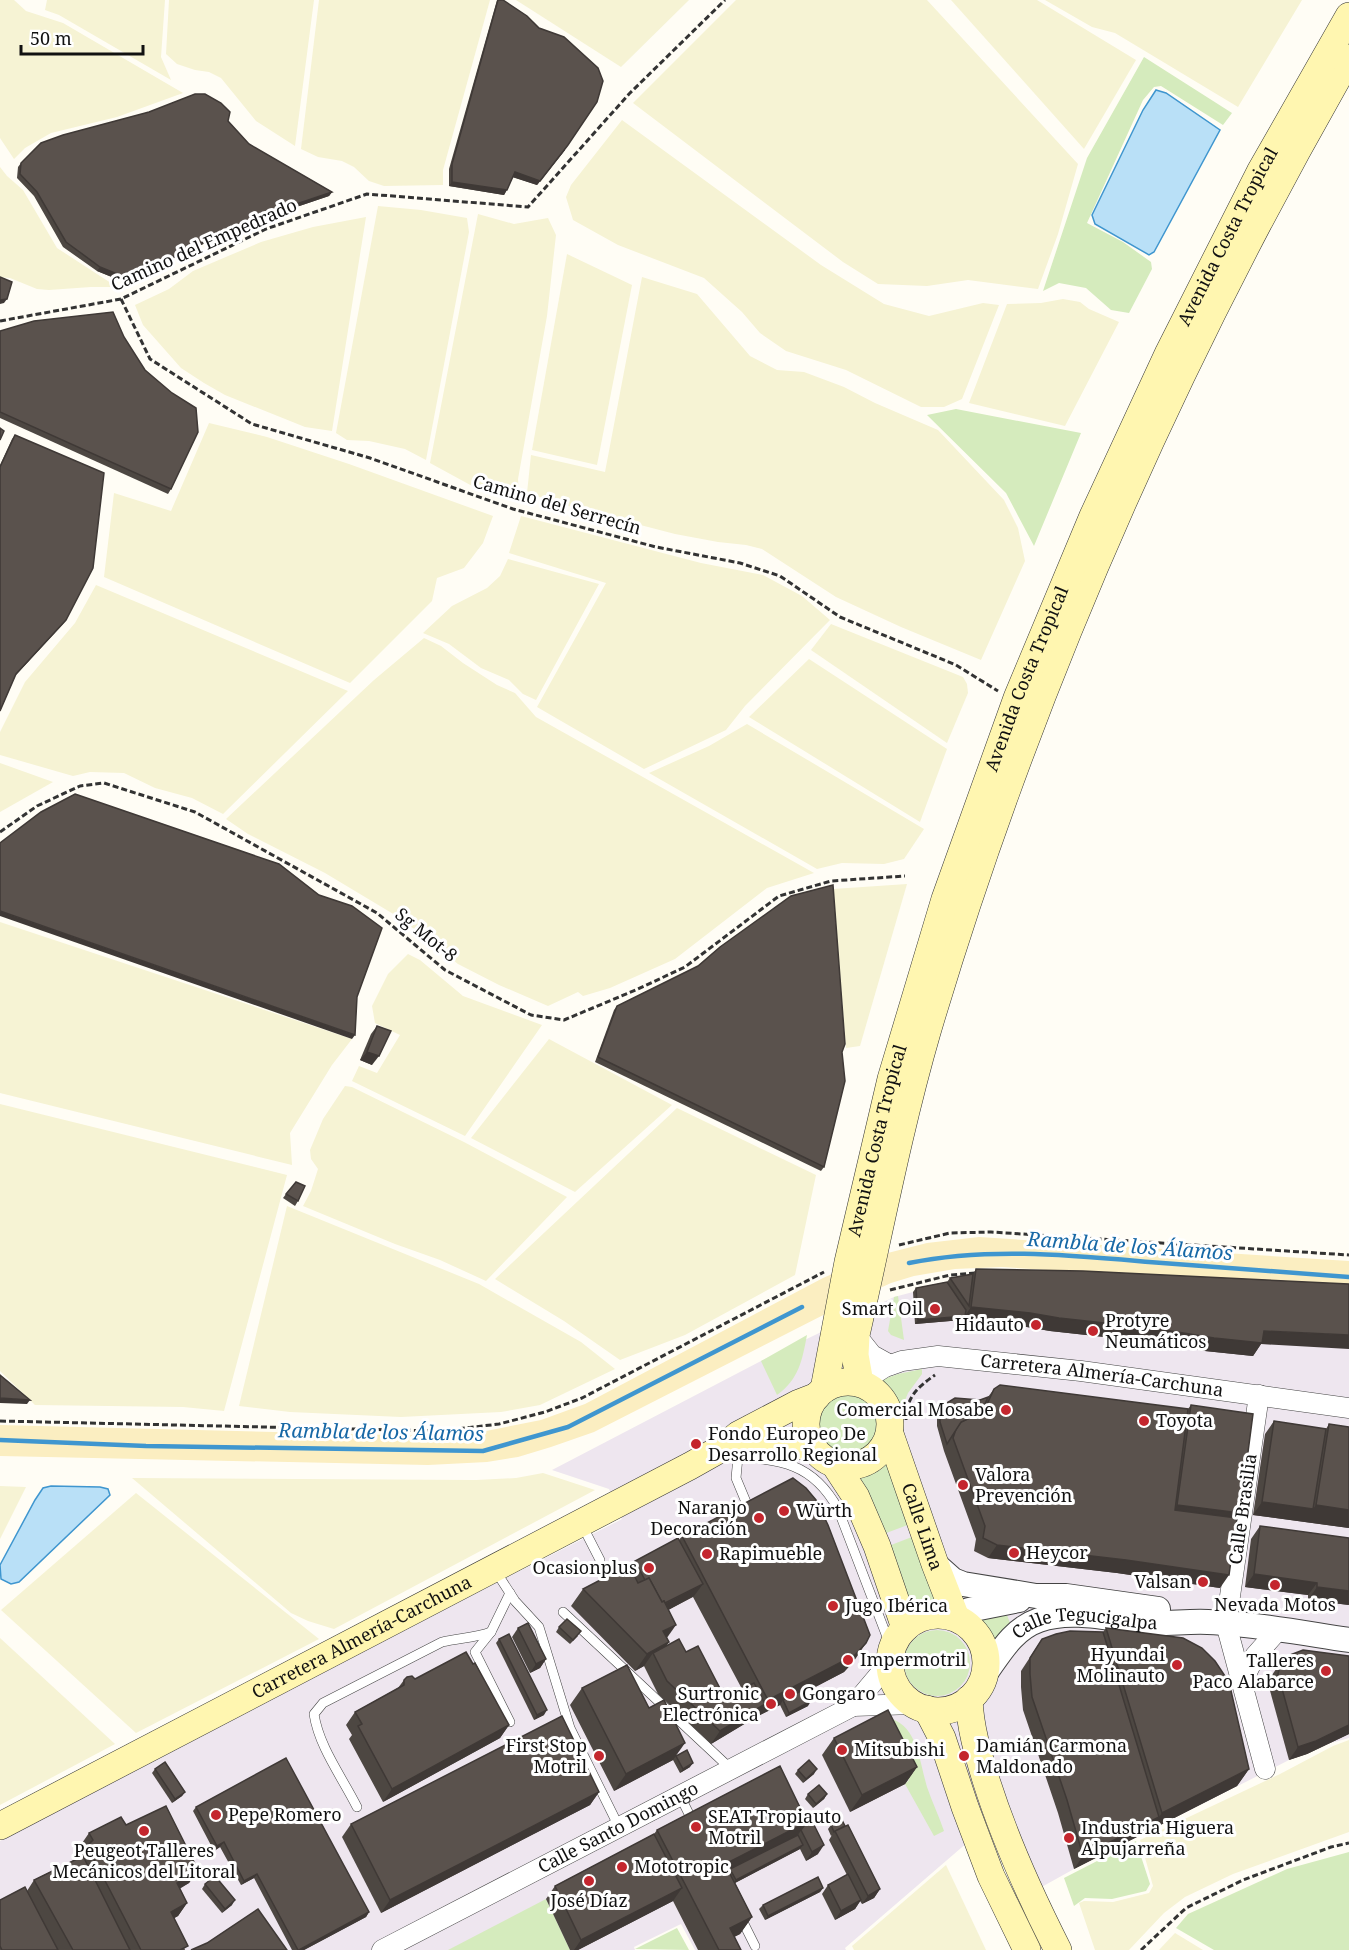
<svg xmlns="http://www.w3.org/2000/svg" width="1349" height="1950" font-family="'Noto Serif',serif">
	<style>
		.industrial { fill: #eee6ef }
		.farmland { fill: #f6f3d4 }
		.green { fill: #d5ebbd }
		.sand { fill: #fbeec1 }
		.water { fill: #b9e0f7; stroke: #3f96cf; stroke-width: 1.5 }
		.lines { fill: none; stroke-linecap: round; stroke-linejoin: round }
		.stream { stroke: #3f96cf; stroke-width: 4.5 }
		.service-casing { stroke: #444; stroke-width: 10 }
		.minor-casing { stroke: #444; stroke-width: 21 }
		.tertiary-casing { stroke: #444; stroke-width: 26 }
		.secondary-casing { stroke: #333; stroke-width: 28 }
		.path { stroke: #333; stroke-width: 3; stroke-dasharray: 6 3; stroke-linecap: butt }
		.service { stroke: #fff; stroke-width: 9 }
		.minor { stroke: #fff; stroke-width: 20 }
		.tertiary { stroke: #fff; stroke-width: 24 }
		.secondary { stroke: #fff6b0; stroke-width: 27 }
		.wall { fill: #4d4742; fill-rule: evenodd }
		.shaded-wall { fill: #3f3936 }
		.building { fill: #5a524d; stroke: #3f3936; stroke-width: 1.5 }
		.poi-dot { fill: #c4262e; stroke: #fff; stroke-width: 2 }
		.labels { text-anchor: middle; stroke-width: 6; stroke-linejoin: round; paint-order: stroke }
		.street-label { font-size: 18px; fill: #111; stroke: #fff }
		.poi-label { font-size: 18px; fill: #111; stroke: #fff; text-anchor: start }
		.water-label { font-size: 20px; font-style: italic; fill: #1768a6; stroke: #fff }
	</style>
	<rect width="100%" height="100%" fill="#fffdf5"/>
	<polygon class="industrial" points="913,1292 1349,1296 1349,1738 1324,1745 1289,1760 1074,1869 1029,1894 990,1823 845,1948 846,1950 695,1950 681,1924 634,1947 635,1950 0,1950 0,1841 257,1705 622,1519 609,1489 552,1470 761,1361 894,1297"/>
	<g class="farmland">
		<polygon points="0,0 14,0 26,11 63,23 183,93 117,117 51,133 25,148 14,159 0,138"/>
		<polygon points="47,0 165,0 161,57 171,80 59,15 45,10"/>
		<polygon points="169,0 314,0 295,146 256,121 221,78 209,72 195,70 177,64 166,54"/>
		<polygon points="319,0 490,0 443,170 443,185 384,186 369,181 354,167 342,161 318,157 301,149"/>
		<polygon points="516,0 689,0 621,67"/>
		<polygon points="736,0 927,0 1078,164 1058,234 1038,289 968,280 927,286 878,284 843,262 633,103"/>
		<polygon points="951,0 1037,0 1136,60 1084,149"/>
		<polygon points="1045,0 1302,0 1238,107 1115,33 1092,27"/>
		<polygon points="622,120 821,265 884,304 929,316 983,303 999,305 962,399 944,407 921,407 846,370 786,351 760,333 742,312 704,278 618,245 573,220 566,197 571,185"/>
		<polygon points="0,167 7,176 23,190 57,248 117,287 91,287 49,290 37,289 10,278 0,277"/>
		<polygon points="378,206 421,210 467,218 469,232 426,460 405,449 369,441 347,440 336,433"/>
		<polygon points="478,214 514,224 548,218 556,235 547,316 518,479 519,495 496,496 485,493 430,463"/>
		<polygon points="366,217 332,431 305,427 225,395 204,383 181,368 143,325 135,305 169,289 193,271 261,242 313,227"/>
		<polygon points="567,254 632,285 597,465 532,450"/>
		<polygon points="642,277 697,294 750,356 777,370 804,372 844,387 875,403 938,430 1004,500 1018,528 1025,561 981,660 901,627 836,597 762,549 746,545 718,542 675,534 575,508 527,493 531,455 605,472"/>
		<polygon points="1063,299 1080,302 1089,309 1119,322 1065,426 969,403 1007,304 1041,303"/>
		<polygon points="209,423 267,437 349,464 493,516 483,543 464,568 437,578 432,601 350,683 104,577 114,493 171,511"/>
		<polygon points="521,516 701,563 763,575 802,596 830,620 745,706 726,730 644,769 537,707 606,583 509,553"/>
		<polygon points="508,559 599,584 536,700 523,694 509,680 481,668 449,644 423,633 452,606 487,588 500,576"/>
		<polygon points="96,585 348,691 223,814 192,798 155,788 124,773 90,772 73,776 0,755 0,732 25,682 75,623"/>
		<polygon points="831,624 963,677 967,684 968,693 947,743 811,650"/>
		<polygon points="424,638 441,646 463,663 497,685 515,693 536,717 814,873 767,888 675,959 610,988 583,996 578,992 548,1006 499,985 458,964 400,918 325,873 248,834 226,819 374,680"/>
		<polygon points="809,659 947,749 920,822 749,717"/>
		<polygon points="747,724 924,829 904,859 884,864 842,863 817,869 649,773 709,746"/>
		<polygon points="0,763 53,782 0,812"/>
		<polygon points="907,884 860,1046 846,1048 833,889"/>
		<polygon points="0,922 352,1039 332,1065 290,1133 292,1165 0,1093"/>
		<polygon points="408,954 420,960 463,996 542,1025 465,1136 352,1081 359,1066 377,1073 400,1035 375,1023 372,1006 388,974"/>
		<polygon points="549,1039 672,1105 575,1192 471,1138"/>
		<polygon points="345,1086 352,1087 464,1142 567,1197 486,1281 440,1260 395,1244 303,1206 311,1191 318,1169 311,1159 310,1150 323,1119"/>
		<polygon points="0,1104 287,1175 224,1411 183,1407 35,1405 0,1371"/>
		<polygon points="677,1108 816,1175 795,1275 685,1335 620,1360 564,1321 495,1279"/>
		<polygon points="287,1206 479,1284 581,1342 615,1369 540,1405 501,1412 401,1417 290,1412 239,1406"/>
		<polygon points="543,1473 595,1490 334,1629 308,1621 291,1613 132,1478 476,1480 516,1478"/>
		<polygon points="0,1486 26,1487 0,1539"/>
		<polygon points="136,1493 319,1639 136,1733 1,1610"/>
		<polygon points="0,1638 115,1744 0,1805"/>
		<polygon points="1349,1740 1349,1832 1233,1874 1185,1897 1164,1913 1129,1950 1095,1950 1079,1903 1084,1901 1113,1902 1149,1893 1153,1886 1140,1840 1280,1774 1333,1746"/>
		<polygon points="946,1865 986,1950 854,1950 852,1946"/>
		<polygon points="1175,1933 1203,1950 1159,1950"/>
	</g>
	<g class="green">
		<polygon points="1144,57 1232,113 1223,125 1161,86 1154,87 1143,100 1087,223 1123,242 1151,262 1152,269 1129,313 1111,310 1086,288 1059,283 1043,291 1087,158"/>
		<polygon points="956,409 1081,433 1034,546 1006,493 927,415"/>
		<polygon points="898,1296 904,1340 891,1335 888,1331 894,1297"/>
		<path d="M807,1335C802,1361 799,1379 777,1395L761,1361Z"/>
		<polygon points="922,1369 922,1374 908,1393 901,1410 894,1394 881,1380 898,1374"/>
		<circle cx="849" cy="1424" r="30"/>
		<path d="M891,1457L913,1523L881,1535L855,1477C870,1476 881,1469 891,1457Z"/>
		<polygon points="917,1535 943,1604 909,1612 886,1547"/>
		<polygon points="1005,1610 1012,1628 993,1649 986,1631 972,1615"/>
		<circle cx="937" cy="1663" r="33"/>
		<path d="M875,1717C917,1715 918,1756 927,1787C932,1802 939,1816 944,1831L934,1836L905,1784L909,1780Z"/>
		<polygon points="1136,1841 1150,1884 1146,1891 1112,1899 1085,1898 1074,1906 1064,1878"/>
		<polygon points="1349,1852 1349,1950 1214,1950 1176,1928 1188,1914 1287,1869"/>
		<polygon points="546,1899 570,1950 448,1950"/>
		<polygon points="677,1928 689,1950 635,1949"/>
	</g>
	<polygon class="sand" points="979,1237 1349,1261 1349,1290 1002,1267 955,1269 914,1276 891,1283 839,1307 594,1432 551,1447 518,1457 487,1462 428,1465 0,1456 0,1425 433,1436 471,1434 541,1420 585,1404 823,1278 872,1257 927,1243"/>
	<g class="water">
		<polygon points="1156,90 1166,93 1220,130 1154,252 1149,255 1095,224 1092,215 1143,110"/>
		<polygon points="51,1486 100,1487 108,1489 110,1495 19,1582 11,1584 1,1579 0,1565 35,1500 43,1488"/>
	</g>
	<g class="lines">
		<g class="stream">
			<path d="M909,1263C988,1247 1069,1255 1149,1262C1216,1267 1282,1272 1349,1277"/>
			<polyline points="0,1440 146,1446 483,1451 568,1427 802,1307"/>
		</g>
		<defs>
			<g id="service">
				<path d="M732,1457C780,1459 813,1463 838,1509L892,1650"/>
				<polyline points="738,1457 736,1478 746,1502"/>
				<polyline points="582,1525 600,1560"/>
				<polyline points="495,1570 515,1601 539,1627 570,1728 619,1827"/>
				<polyline points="510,1593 491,1632 475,1652 510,1722"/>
				<polyline points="563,1612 732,1770"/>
				<polyline points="680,1796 693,1822"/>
				<path d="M357,1807C342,1777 319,1747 314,1714L323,1703L442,1642C458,1638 475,1638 491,1632"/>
				<polyline points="740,1916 755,1946"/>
			</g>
			<g id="minor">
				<polyline points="856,1335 872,1355 890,1365"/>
				<path id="s1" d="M860,1383L885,1367L902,1361L938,1356L1081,1371L1349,1408"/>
				<polyline points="1259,1395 1226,1624 1265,1769"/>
				<polyline points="1242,1682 1255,1656 1278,1630"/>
				<polyline points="853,1706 914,1704"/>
				<path id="s2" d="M382,1950L853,1706L890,1662"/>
			</g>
			<g id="tertiary">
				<polyline points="935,1564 953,1580 963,1584 1036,1596 1066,1596 1158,1609"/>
				<polyline points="963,1621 969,1610 1019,1600"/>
				<path id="s3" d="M985,1674C1000,1653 1013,1629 1039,1620C1072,1608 1114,1620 1148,1623C1168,1624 1188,1621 1208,1622C1255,1624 1302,1633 1349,1640"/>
			</g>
			<g id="secondary">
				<circle cx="848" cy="1424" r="42"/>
				<path d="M860,1383L855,1355L856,1335C879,1234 898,1132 927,1032C1028,692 1172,366 1349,58"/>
				<path id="s4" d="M824,1389L848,1262L891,1079L945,899L1017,698L1093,516L1169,352L1260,172L1349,16"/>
				<path id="s5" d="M890,1434L935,1564L956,1618"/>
				<polyline points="735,1445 768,1439 813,1448"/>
				<polyline points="835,1465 856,1497 877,1546 905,1628"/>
				<circle cx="938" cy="1663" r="48"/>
				<path d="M969,1699C970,1727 978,1754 986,1780C1005,1840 1030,1895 1058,1950"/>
				<polyline points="927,1709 942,1738 965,1807 991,1876 1027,1950"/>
				<path id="s6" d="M0,1826L690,1466L722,1448L738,1435L799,1403L817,1396"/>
			</g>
		</defs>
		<use href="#service" class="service-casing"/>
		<use href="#minor" class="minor-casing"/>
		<use href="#tertiary" class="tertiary-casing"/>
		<use href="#secondary" class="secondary-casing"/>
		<g class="path">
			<polyline points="121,299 150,359 252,424 370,458 513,509 656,547 740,563 780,576 840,617 956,665 998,691"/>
			<polyline points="0,321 121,299 266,229 367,194 528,207 629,94 725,0"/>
			<polyline points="0,832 37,806 80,786 104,783 195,812 377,913 445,970 531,1015 564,1020 638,989 685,967 779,896 831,881 905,876"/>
			<polyline points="899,1245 950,1233 991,1232 1349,1255"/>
			<polyline points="890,1290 950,1275 976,1273"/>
			<path d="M906,1420C906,1397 918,1387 935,1375"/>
			<polyline points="0,1421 440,1431 499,1424 545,1412 582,1398 824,1272"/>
			<polyline points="1141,1950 1186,1908 1243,1880 1331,1847 1349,1843"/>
		</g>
		<use href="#service" class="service"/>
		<use href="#minor" class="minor"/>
		<use href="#tertiary" class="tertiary"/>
		<use href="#secondary" class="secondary"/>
	</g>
	<g class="wall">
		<polygon points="497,0 503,0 565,150 537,185 513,177 504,195 449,186 449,169"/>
		<polygon points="228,121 249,144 332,192 329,196 255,221 183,253 129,284 97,271 63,247 34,196 17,178 18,167 21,163"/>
		<polygon points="0,331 171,489 168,494 0,418"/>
		<polygon points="15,435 66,620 15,676 0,711 0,465 12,439"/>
		<polygon points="617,1006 842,1052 824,1167 821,1171 595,1062 614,1010"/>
		<polygon points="377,1026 372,1065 360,1060 371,1034"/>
		<polygon points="286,1194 298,1201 295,1206 283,1198"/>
		<polygon points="976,1269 1261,1344 1253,1356 1205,1351 1150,1342 1050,1331 1021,1326 962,1320 915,1324 913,1292 916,1288 947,1282 950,1278 973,1274"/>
		<polygon points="994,1389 1188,1409 1191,1405 1240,1513 1237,1518 1220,1588 1117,1573 988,1558 974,1551 976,1539 944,1451 937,1426 937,1419 945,1404 980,1400 988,1397"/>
		<polygon points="1274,1421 1326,1429 1329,1424 1349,1427 1349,1528 1253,1515 1265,1434"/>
		<polygon points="1260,1526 1349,1605 1308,1600 1308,1595 1245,1587 1251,1539"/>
		<path d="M682,1536L854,1661L844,1672L806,1692L808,1706L786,1717L780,1705L756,1717L711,1744L658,1694L644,1666L635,1671L571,1606L583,1589L630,1568L635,1561L679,1540ZM693,1597L742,1689L725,1698L666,1646L669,1642L667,1638L668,1610Z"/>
		<polygon points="559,1627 578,1636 570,1644 556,1632"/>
		<polygon points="518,1628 546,1659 540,1668 530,1673 512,1637"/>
		<polygon points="1106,1628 1249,1769 1237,1786 1074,1869 1058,1813 1023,1710 1021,1687 1021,1671 1042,1639 1103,1632"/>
		<polygon points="499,1639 544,1715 534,1720 496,1643"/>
		<polygon points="1349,1656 1349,1734 1307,1754 1289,1760 1269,1687 1272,1675 1281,1662"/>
		<polygon points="473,1664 509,1725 500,1738 383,1802 349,1739 352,1735 346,1725 355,1712 398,1688 404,1680 415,1679"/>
		<polygon points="582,1688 649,1708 676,1756 690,1767 680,1773 673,1760 614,1791 570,1705"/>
		<polygon points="834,1738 917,1767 905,1784 850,1812 822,1755"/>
		<polygon points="780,1766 818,1854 806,1861 800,1849 735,1883 752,1917 740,1934 734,1937 741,1950 698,1950 673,1901 578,1950 570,1950 546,1899 555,1886 654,1834 657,1830"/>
		<polygon points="155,1769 185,1792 182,1796 172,1803 152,1773"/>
		<polygon points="798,1770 814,1774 803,1783 795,1774"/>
		<polygon points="599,1792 590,1805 381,1913 342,1837 351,1824"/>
		<polygon points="808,1794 827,1794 824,1799 813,1808 805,1799"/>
		<polygon points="196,1807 369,1912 366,1917 304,1950 292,1950 254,1878 241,1885 220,1847 214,1851 193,1811"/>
		<polygon points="126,1825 198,1870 189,1883 180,1888 187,1903 178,1916 174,1918 185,1950 0,1950 0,1900 27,1891 34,1880 78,1858 83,1852 80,1846 89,1833"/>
		<polygon points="831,1825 845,1826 880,1889 874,1898 862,1904 860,1901 855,1909 835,1920 822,1894 828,1885 847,1875 829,1840 832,1835 831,1836 828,1829"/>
		<polygon points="205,1884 232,1905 222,1913 202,1889"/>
		<polygon points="823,1888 820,1892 765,1920 759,1909 763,1905"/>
	</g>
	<g class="shaded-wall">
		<polygon points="565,150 537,185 512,177 515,172"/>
		<polygon points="452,182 507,190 504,195 449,186"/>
		<polygon points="332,192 329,196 255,221 183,253 129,284 97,271 100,267 186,249 258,217"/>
		<polygon points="7,299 4,303 0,304 0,300"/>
		<polygon points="66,620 63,624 13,678 16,674"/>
		<polygon points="0,911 355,1035 352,1039 0,916"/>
		<polygon points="367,1052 379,1056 372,1065 360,1060"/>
		<polygon points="971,1307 1264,1331 1349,1335 1349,1349 1261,1344 1253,1356 1205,1351 1150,1342 1050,1331 1021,1326 962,1320 915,1324 918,1320 965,1316"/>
		<polygon points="0,1398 30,1400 27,1404 0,1403"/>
		<polygon points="1262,1502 1313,1509 1316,1505 1349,1510 1349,1528 1253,1515"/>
		<polygon points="1177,1505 1240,1513 1228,1531 1166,1522"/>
		<polygon points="997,1545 1126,1560 1229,1575 1220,1588 1117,1573 988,1558"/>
		<polygon points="1254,1574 1317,1583 1308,1595 1245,1587"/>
		<polygon points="703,1584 694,1596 650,1620 659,1607"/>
		<polygon points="1317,1587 1349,1591 1349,1605 1308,1600"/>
		<polygon points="676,1625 664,1642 663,1631"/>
		<polygon points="669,1642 657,1659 653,1653 644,1666 635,1671 647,1654"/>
		<polygon points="866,1643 854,1661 844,1672 784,1703 783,1700 780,1705 756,1717 711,1744 720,1731 765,1704 768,1700"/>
		<polygon points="546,1659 540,1668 530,1673 536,1664"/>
		<polygon points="811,1701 808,1706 786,1717 789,1713"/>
		<polygon points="547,1710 544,1715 534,1720 537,1715"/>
		<polygon points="509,1725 500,1738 383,1802 392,1789"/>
		<polygon points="1349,1725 1349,1734 1307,1754 1289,1760 1298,1747"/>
		<polygon points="685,1743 673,1760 614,1791 626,1774"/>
		<polygon points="693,1763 690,1767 680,1773 683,1769"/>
		<polygon points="917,1767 905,1784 850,1812 862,1795"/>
		<polygon points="817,1769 814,1774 803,1783 806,1779"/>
		<polygon points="1249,1769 1237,1786 1074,1869 1083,1856 1159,1817 1162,1813"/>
		<polygon points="185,1792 182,1796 172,1803 175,1799"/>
		<polygon points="599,1792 590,1805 381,1913 390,1900"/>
		<polygon points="827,1794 824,1799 813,1808 816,1804"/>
		<polygon points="807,1822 795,1839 730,1869 727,1874 725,1864"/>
		<polygon points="224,1842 220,1847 214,1851 217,1846"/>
		<polygon points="803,1845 800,1849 733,1884 736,1880"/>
		<polygon points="824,1845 818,1854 806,1861 812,1852"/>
		<polygon points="198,1870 189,1883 168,1896 177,1883"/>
		<polygon points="257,1874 254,1878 241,1885 244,1881"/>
		<polygon points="682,1888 673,1901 578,1950 574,1950 581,1940"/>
		<polygon points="823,1888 820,1892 765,1920 768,1916"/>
		<polygon points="880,1889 874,1898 862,1904 868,1896"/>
		<polygon points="235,1900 232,1905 222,1913 225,1909"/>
		<polygon points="861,1900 855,1909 835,1920 841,1911"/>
		<polygon points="187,1903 178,1916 162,1925 171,1912"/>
		<polygon points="369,1912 366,1917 304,1950 299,1950"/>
		<polygon points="752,1917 740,1934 718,1945 730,1928"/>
	</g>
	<g class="building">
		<polygon points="498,0 503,0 527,16 539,28 564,37 598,68 603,81 597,102 568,145 540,181 515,172 507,190 452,182 452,164"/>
		<polygon points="195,94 205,94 221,103 230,112 228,121 249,144 332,192 258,217 186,249 132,280 100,267 66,242 37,192 20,174 21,163 41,143 63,135 149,112"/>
		<polygon points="0,277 12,282 7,299 0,300"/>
		<polygon points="113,312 124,337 145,370 172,393 196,408 198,432 171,489 0,412 0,331 34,321"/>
		<polygon points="0,428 4,431 0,440"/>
		<polygon points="15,435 104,473 93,568 66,620 16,674 0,711 0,467"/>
		<polygon points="75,794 279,864 319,895 352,906 382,928 357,997 355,1035 0,911 0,843 41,812"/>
		<polygon points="833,885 845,1044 842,1052 845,1081 824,1167 598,1057 617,1006 698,966 720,947 791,896"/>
		<polygon points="377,1026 391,1031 379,1056 367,1052"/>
		<polygon points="296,1182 305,1186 298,1201 286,1194"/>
		<polygon points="976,1269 1083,1271 1349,1284 1349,1335 1264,1331 1262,1343 1214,1338 1159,1329 1059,1318 1030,1313 971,1307"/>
		<polygon points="973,1274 969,1306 950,1278"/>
		<polygon points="947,1282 966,1310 965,1316 918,1320 916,1288"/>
		<polygon points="0,1375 30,1400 0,1398"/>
		<polygon points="1000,1385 1188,1409 1175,1510 1237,1518 1229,1575 1126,1560 997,1545 983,1538 985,1526 953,1438 956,1429 961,1422 984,1411 994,1389"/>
		<polygon points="988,1397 981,1413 961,1422 947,1444 940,1422 940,1414 945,1404 955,1398 980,1400"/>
		<polygon points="1191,1405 1253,1414 1240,1513 1177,1505"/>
		<polygon points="1274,1421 1326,1429 1313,1509 1262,1502"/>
		<polygon points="1329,1424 1349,1427 1349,1510 1316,1505"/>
		<polygon points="793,1478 806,1488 816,1500 828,1525 870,1635 866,1643 855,1655 768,1700 682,1536"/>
		<polygon points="1260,1526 1349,1538 1349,1591 1317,1587 1317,1583 1254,1574"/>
		<polygon points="678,1538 703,1584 665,1603 664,1601 662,1602 649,1578 645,1580 635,1561"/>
		<polygon points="629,1565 638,1583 649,1578 662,1602 664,1601 676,1625 663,1631 669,1642 647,1654 583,1589"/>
		<polygon points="567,1619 581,1631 573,1640 559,1627"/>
		<polygon points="528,1623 546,1659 536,1664 518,1628"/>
		<polygon points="1106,1628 1183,1638 1202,1648 1215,1661 1229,1682 1249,1769 1162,1813"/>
		<polygon points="1070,1631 1103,1632 1159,1817 1083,1856 1067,1800 1032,1697 1030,1674 1030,1658 1042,1639 1056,1634"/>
		<polygon points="509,1634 547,1710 537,1715 499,1639"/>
		<polygon points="679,1639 686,1652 698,1646 725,1698 754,1683 765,1704 720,1731 667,1681 653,1653"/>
		<polygon points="1303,1650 1349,1656 1349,1725 1316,1741 1298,1747 1278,1674 1281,1662 1285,1657"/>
		<polygon points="466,1652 473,1664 475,1663 509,1725 392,1789 358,1726 362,1724 355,1712 404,1685 404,1680 407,1677 412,1676 415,1679"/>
		<polygon points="627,1665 649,1708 664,1700 685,1743 626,1774 582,1688"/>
		<polygon points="805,1689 811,1701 789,1713 783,1700"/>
		<polygon points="888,1710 917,1767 862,1795 834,1738"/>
		<polygon points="562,1716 599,1792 390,1900 351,1824"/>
		<polygon points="687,1750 693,1763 683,1769 676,1756"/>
		<polygon points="286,1758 369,1912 299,1950 298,1950 257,1874 244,1881 224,1842 217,1846 196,1807"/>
		<polygon points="809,1760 817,1769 806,1779 798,1770"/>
		<polygon points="165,1762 185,1792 175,1799 155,1769"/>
		<polygon points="780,1766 807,1822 725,1864 752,1917 730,1928 741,1950 719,1950 657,1830"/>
		<polygon points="819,1785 827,1794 816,1804 808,1794"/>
		<polygon points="166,1806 198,1870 177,1883 187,1903 171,1912 188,1946 180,1950 141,1950 87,1846 93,1840 89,1833 121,1817 126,1825"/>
		<polygon points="809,1815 824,1845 812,1852 801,1830 807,1822 804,1817"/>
		<polygon points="842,1820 845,1826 834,1832 831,1825"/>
		<polygon points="848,1825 880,1889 868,1896 835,1831"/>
		<polygon points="654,1834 682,1888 581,1940 555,1886"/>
		<polygon points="798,1835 803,1845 736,1880 730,1869"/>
		<polygon points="83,1856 130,1950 73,1950 34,1880"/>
		<polygon points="848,1874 861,1900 841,1911 828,1885"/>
		<polygon points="215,1876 235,1900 225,1909 205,1884"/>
		<polygon points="818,1877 823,1888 768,1916 763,1905"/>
		<polygon points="25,1887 58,1950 2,1950 0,1946 0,1900"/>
		<polygon points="258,1909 287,1950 191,1950 207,1943"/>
	</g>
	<g class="poi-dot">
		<circle cx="935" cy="1309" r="6"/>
		<circle cx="1036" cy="1325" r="6"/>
		<circle cx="1093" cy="1331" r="6"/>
		<circle cx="1006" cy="1410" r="6"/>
		<circle cx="1144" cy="1421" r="6"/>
		<circle cx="696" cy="1444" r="6"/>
		<circle cx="963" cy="1485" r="6"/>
		<circle cx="784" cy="1511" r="6"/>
		<circle cx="759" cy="1518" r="6"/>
		<circle cx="1014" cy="1553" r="6"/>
		<circle cx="707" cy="1554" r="6"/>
		<circle cx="649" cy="1568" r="6"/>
		<circle cx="1203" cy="1582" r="6"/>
		<circle cx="1275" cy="1585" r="6"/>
		<circle cx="833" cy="1606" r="6"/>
		<circle cx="848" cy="1660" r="6"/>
		<circle cx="1177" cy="1665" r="6"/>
		<circle cx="1326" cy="1671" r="6"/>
		<circle cx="790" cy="1694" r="6"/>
		<circle cx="771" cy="1704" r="6"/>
		<circle cx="842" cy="1750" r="6"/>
		<circle cx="599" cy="1756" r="6"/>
		<circle cx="964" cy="1756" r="6"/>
		<circle cx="216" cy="1815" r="6"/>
		<circle cx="696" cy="1827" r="6"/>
		<circle cx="144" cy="1831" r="6"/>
		<circle cx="1069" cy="1838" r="6"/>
		<circle cx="622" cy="1867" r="6"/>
		<circle cx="589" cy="1881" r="6"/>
	</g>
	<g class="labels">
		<g class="street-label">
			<text dy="6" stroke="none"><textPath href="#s4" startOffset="1226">Avenida Costa Tropical</textPath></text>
			<text transform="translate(204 245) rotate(-24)" y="6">Camino del Empedrado</text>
			<text transform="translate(557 505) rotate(16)" y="6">Camino del Serrecín</text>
			<text dy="6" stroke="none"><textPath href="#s4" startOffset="740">Avenida Costa Tropical</textPath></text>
			<text transform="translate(426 935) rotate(39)" y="6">Sg Mot-8</text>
			<text dy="6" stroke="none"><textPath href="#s4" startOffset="254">Avenida Costa Tropical</textPath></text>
			<text dy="6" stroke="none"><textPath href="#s1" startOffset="249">Carretera Almería-Carchuna</textPath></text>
			<text transform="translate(1243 1509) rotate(-82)" y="6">Calle Brasilia</text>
			<text dy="6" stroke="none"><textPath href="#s5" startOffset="98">Calle Lima</textPath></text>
			<text dy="6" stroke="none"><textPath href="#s3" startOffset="123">Calle Tegucigalpa</textPath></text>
			<text dy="6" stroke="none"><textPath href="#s6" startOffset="408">Carretera Almería-Carchuna</textPath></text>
			<text dy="6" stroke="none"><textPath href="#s2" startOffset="266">Calle Santo Domingo</textPath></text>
		</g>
		<g class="poi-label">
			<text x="923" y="1315" text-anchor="end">Smart Oil</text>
			<text x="1105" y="1327">Protyre<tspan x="1105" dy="21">Neumáticos</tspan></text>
			<text x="1024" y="1331" text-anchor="end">Hidauto</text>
			<text x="994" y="1416" text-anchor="end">Comercial Mosabe</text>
			<text x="1156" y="1427">Toyota</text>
			<text x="708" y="1440">Fondo Europeo De<tspan x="708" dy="21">Desarrollo Regional</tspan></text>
			<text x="975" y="1481">Valora<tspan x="975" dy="21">Prevención</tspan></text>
			<text x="747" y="1514" text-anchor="end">Naranjo<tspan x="747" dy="21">Decoración</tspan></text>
			<text x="796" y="1517">Würth</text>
			<text x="1026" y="1559">Heycor</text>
			<text x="719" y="1560">Rapimueble</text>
			<text x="637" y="1574" text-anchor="end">Ocasionplus</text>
			<text x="1191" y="1588" text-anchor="end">Valsan</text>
			<text x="1275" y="1611" text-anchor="middle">Nevada Motos</text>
			<text x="845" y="1612">Jugo Ibérica</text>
			<text x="1165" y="1661" text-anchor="end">Hyundai<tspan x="1165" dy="21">Molinauto</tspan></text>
			<text x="860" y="1666">Impermotril</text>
			<text x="1314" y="1667" text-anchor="end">Talleres<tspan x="1314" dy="21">Paco Alabarce</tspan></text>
			<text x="759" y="1700" text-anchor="end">Surtronic<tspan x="759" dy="21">Electrónica</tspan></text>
			<text x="802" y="1700">Gongaro</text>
			<text x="587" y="1752" text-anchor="end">First Stop<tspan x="587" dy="21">Motril</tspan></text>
			<text x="976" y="1752">Damián Carmona<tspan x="976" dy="21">Maldonado</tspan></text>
			<text x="854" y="1756">Mitsubishi</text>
			<text x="228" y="1821">Pepe Romero</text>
			<text x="708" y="1823">SEAT Tropiauto<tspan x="708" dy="21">Motril</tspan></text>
			<text x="1081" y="1834">Industria Higuera<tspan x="1081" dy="21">Alpujarreña</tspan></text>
			<text x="144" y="1857" text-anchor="middle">Peugeot Talleres<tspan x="144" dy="21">Mecánicos del Litoral</tspan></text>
			<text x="634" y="1873">Mototropic</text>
			<text x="589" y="1907" text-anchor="middle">José Díaz</text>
		</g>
		<g class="water-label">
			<text transform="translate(1130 1246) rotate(4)" y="7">Rambla de los Álamos</text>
			<text transform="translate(381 1432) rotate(1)" y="7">Rambla de los Álamos</text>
		</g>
	</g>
	<path d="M21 45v9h122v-9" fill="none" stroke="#111111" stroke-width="3"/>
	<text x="30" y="45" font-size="18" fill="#111111" stroke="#ffffff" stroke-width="4.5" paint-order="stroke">50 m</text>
</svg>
